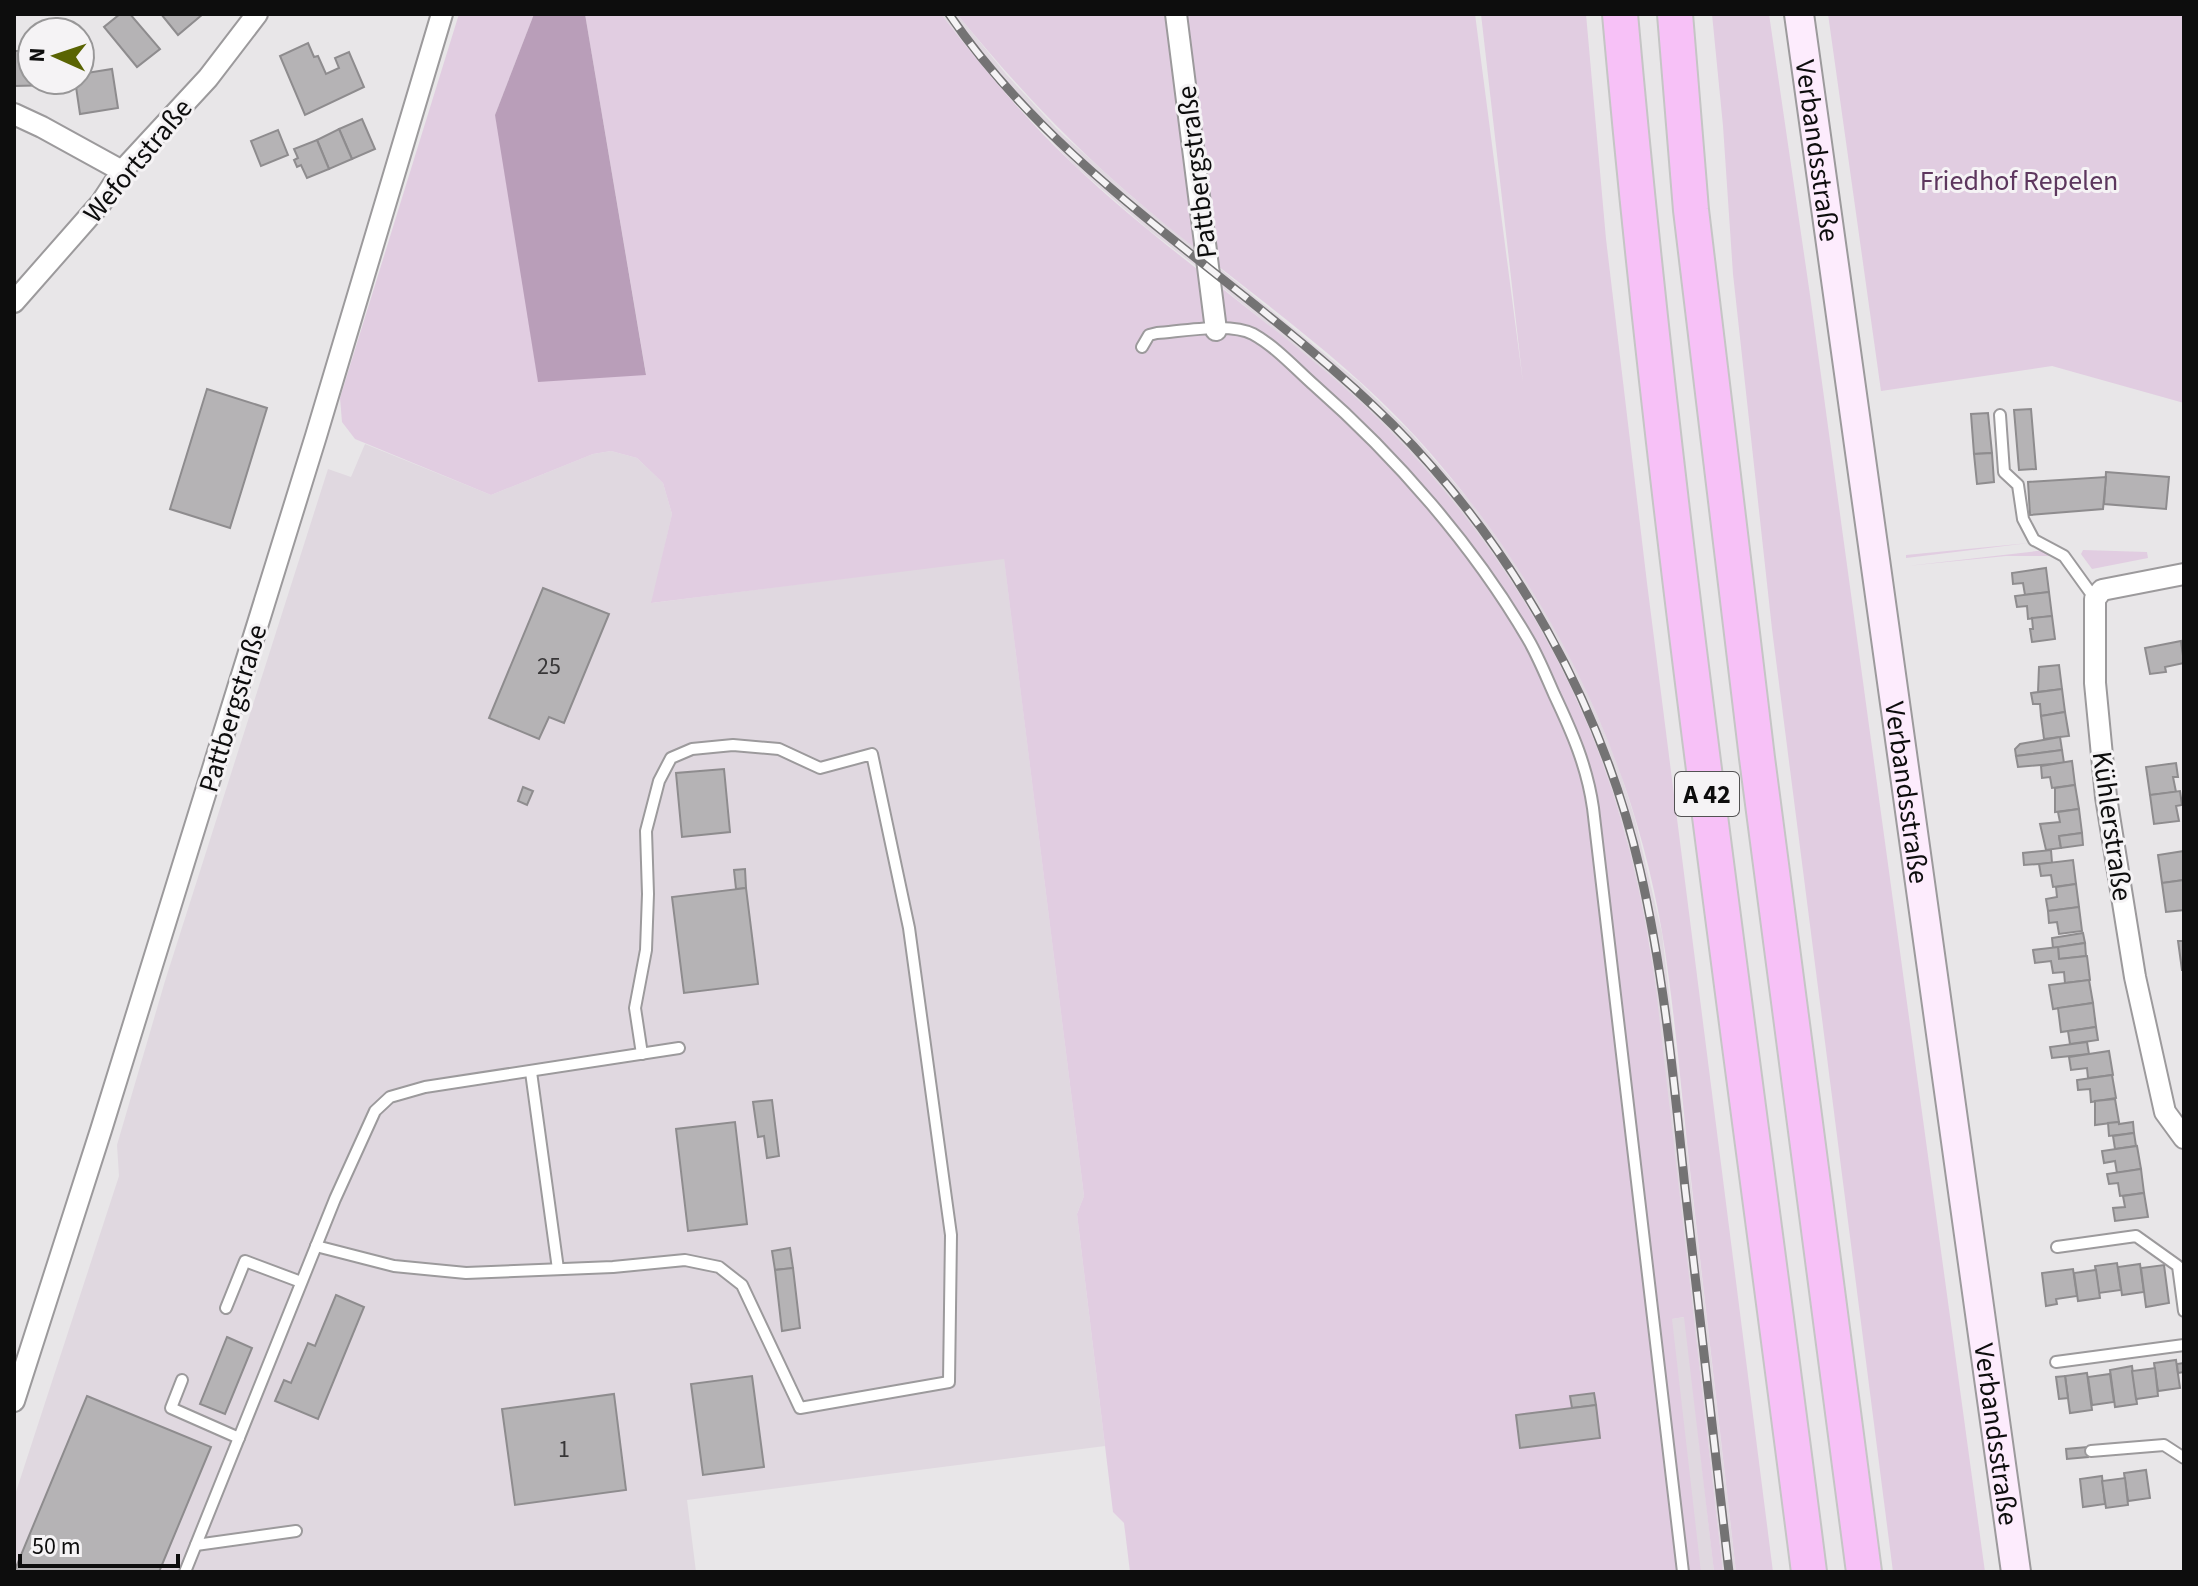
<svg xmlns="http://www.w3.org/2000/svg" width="2198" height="1586" font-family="'Source Sans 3',sans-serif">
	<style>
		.built { fill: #e0d8e0 }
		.green { fill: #e1cde1 }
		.water { fill: #b99eb9 }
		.building { fill: #b5b3b5; stroke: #8e8c8e; stroke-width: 2 }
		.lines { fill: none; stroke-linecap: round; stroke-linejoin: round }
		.service-casing { stroke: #9c9a9c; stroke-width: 14 }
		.minor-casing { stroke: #9c9a9c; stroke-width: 24 }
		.secondary-casing { stroke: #9c9a9c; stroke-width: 32 }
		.motorway-casing { stroke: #c5c5c5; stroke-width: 38 }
		.service { stroke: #fff; stroke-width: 10 }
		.minor { stroke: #fff; stroke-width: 20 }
		.secondary { stroke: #fdecfd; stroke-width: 28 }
		.motorway { stroke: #f7c1f7; stroke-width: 34 }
		.rail-casing { stroke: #747374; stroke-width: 9 }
		.rail { stroke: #f5f3f5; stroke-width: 6; stroke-dasharray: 18; stroke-linecap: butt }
		.labels { text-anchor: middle; stroke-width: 6; stroke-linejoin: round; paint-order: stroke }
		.number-label { font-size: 24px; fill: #373637 }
		.shield { fill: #f5f3f5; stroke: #535253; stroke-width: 2 }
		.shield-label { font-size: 26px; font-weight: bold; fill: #0d0d0d }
		.street-label { font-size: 28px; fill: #0d0d0d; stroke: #f5f3f5 }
		.park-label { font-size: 28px; fill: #5d375e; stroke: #f5f3f5 }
	</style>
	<rect width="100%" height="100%" fill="#e8e6e8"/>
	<g class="built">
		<polygon points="941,14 957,14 1006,74 1058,130 1130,195 1359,382 1413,435 1471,502 1521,571 1546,611 1576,666 1616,759 1635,819 1662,933 1736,1572 1723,1572 1650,945 1624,830 1605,770 1578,702 1540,629 1509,579 1445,493 1384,426 1321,368 1196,266 1150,231 1074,165 991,77"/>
		<polygon points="365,444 491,495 593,454 611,451 637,458 663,483 672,514 652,603 1004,558 1084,1196 1077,1214 1105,1446 687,1500 696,1572 14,1572 14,1498 119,1176 117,1145 165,981 328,469 351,477"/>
		<polygon points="1685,1317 1714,1572 1700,1572 1671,1319"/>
	</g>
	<g class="green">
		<path d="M459,14H534L495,115L646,374L585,14H941C982,67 1024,118 1073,164C1159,246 1259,312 1348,391C1461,492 1555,627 1605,770C1630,841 1646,915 1656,989L1723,1572H1714L1684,1317L1672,1319L1701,1572H1130L1124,1523L1113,1512L1077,1214L1084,1196L1004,559L651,603L672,514L663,483L637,458L611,451L593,454L491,495L355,439L342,422L340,398Z"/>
		<path d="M957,14H1475L1523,383L1481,14H1586L1606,239L1647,583L1773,1572H1736C1721,1438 1705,1304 1690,1170C1681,1091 1675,1011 1662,932C1630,745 1543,577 1416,437C1331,344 1222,275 1128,193C1065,138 1010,79 957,14Z"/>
		<polygon points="1712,14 1769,14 1810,295 1985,1572 1893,1572 1772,629 1733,274 1723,126"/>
		<polygon points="1828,14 2184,14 2184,403 2052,366 1881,391"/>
		<polygon points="2029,543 1906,558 1906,555"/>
		<polygon points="2046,550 2061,556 2006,556 1907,566"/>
		<polygon points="2083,550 2147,552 2148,558 2092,569 2081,554"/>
	</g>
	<polygon class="water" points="534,14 585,14 646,375 538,382 495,115"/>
	<g class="building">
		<polygon points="120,14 130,14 160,49 137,67 104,27"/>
		<polygon points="161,14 203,14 178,35"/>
		<polygon points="308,43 314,57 318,56 326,74 339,68 335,58 349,52 364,87 305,115 280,56"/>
		<polygon points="14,51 32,51 32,80 56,80 57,85 14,86"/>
		<polygon points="112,69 118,108 80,114 75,80 80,80 80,74"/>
		<polygon points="362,119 375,149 352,159 339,129"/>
		<polygon points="339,129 352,159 329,169 317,140"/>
		<polygon points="278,130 288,155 261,166 251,141"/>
		<polygon points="317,140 329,169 307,178 301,165 297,167 294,160 298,158 294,149"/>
		<polygon points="207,389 267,408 230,528 170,509"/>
		<polygon points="2031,409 2036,469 2019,470 2014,410"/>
		<polygon points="1988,413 1992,453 1974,454 1971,414"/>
		<polygon points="1992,453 1994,482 1977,484 1974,454"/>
		<polygon points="2106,472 2169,477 2166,509 2104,504"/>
		<polygon points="2106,477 2103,509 2030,515 2028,482"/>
		<polygon points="2046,568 2049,592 2025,595 2023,583 2013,584 2012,573"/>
		<polygon points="543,588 609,614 564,723 549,717 539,739 489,718"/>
		<polygon points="2049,592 2052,616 2028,619 2027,606 2017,607 2015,596"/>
		<polygon points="2052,616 2055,639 2032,642 2030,629 2033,629 2032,618"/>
		<polygon points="2181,641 2184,663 2165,667 2166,672 2150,674 2145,648"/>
		<polygon points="2059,665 2062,689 2038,692 2039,667"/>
		<polygon points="2062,689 2065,712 2041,716 2040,704 2033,704 2031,693"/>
		<polygon points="2065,712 2069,736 2044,739 2041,716"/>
		<polygon points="2060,737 2062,750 2016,756 2015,749 2020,744"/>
		<polygon points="2062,750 2064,763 2018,767 2016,756"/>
		<polygon points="2072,761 2075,785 2052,788 2050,777 2042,778 2041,766"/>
		<polygon points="2176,763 2178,777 2173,777 2176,792 2150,795 2146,767"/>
		<polygon points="724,769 730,832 682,837 676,773"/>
		<polygon points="2075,785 2079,809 2055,812 2055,788"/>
		<polygon points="523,787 533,791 527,805 518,801"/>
		<polygon points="2180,791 2182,805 2176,806 2179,821 2154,824 2150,795"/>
		<polygon points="2079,809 2082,833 2059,836 2061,848 2046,850 2040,824 2060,822 2058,812"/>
		<polygon points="2082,833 2083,845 2061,848 2059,836"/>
		<polygon points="2051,850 2052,863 2024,865 2023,853"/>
		<polygon points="2184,851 2184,880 2162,883 2158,855"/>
		<polygon points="2073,860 2076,884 2053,887 2051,875 2041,876 2039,864"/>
		<polygon points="745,869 746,888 736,889 734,870"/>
		<polygon points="2184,880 2184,910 2166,912 2162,883"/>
		<polygon points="2076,884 2079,907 2048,911 2046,899 2057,897 2056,887"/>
		<polygon points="746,888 758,984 684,993 672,897"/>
		<polygon points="2079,907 2082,931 2059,934 2057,922 2049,923 2048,911"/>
		<polygon points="2083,933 2085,943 2053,948 2052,938"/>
		<polygon points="2178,941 2184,941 2184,970 2182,970"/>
		<polygon points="2085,943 2086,956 2059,959 2058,947"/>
		<polygon points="2058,947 2059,959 2087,956 2090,980 2065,983 2064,972 2053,973 2051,961 2035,963 2033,950"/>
		<polygon points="2089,980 2093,1003 2053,1009 2049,985"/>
		<polygon points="2093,1003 2096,1027 2061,1032 2058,1008"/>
		<polygon points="2096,1027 2098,1040 2070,1044 2068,1031"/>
		<polygon points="2087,1042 2089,1054 2052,1058 2050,1047"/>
		<polygon points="2109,1051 2113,1075 2088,1078 2087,1068 2071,1070 2069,1057"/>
		<polygon points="2112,1075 2116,1098 2091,1102 2090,1089 2078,1090 2077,1080"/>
		<polygon points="2115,1099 2119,1122 2095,1125 2095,1101"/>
		<polygon points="772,1100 779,1156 767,1158 764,1136 758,1137 753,1102"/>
		<polygon points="735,1122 747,1224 688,1231 676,1129"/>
		<polygon points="2119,1122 2119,1124 2133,1122 2134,1133 2109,1136 2108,1123"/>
		<polygon points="2134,1133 2136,1146 2115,1149 2113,1136"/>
		<polygon points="2137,1146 2141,1169 2117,1173 2115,1161 2104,1163 2102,1151"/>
		<polygon points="2141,1169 2144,1193 2120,1196 2118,1183 2109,1184 2107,1174"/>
		<polygon points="2144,1193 2148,1217 2115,1221 2113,1208 2125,1207 2123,1196"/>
		<polygon points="790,1248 793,1268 775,1270 772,1251"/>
		<polygon points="2117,1263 2121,1290 2099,1293 2095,1266"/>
		<polygon points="2140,1264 2144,1292 2122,1295 2118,1267"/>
		<polygon points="2164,1265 2169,1303 2146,1307 2141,1268"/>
		<polygon points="793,1268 800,1328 782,1331 775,1270"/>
		<polygon points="2073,1269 2077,1296 2056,1299 2057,1304 2046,1306 2042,1273"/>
		<polygon points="2096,1270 2100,1298 2078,1301 2074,1273"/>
		<polygon points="336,1295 364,1307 318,1419 275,1401 284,1380 291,1383 308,1343 315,1346"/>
		<polygon points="227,1337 252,1348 225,1414 200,1404"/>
		<polygon points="2176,1360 2180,1388 2158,1391 2154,1363"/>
		<polygon points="2184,1363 2184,1372 2178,1373 2177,1364"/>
		<polygon points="2132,1366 2137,1404 2115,1407 2110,1370"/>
		<polygon points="2155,1368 2158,1396 2136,1399 2132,1371"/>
		<polygon points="2087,1373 2092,1410 2070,1413 2065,1376"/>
		<polygon points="2110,1374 2114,1402 2092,1405 2088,1377"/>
		<polygon points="752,1376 764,1467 703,1475 691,1384"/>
		<polygon points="2065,1376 2068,1398 2059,1399 2056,1377"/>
		<polygon points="1594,1393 1596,1405 1572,1408 1570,1396"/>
		<polygon points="614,1394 626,1490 515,1505 502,1409"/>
		<polygon points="87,1396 211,1447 159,1572 14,1572"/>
		<polygon points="1596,1405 1600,1438 1520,1448 1516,1415"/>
		<polygon points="2087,1447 2088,1457 2067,1459 2066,1449"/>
		<polygon points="2146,1470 2150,1498 2128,1501 2124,1473"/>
		<polygon points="2102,1476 2105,1504 2083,1507 2080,1479"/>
		<polygon points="2125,1478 2128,1505 2106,1508 2102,1481"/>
	</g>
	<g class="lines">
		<defs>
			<g id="service">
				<path d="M1142,347L1149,335L1157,333C1183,331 1231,322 1253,334C1275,346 1295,368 1314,385C1396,457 1473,545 1528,639C1538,656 1546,676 1554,694C1572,732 1587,766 1593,808L1683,1572"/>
				<polyline points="2000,415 2004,472 2018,485 2023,519 2034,540 2064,556 2095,599"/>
				<polyline points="531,1072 558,1269"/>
				<polyline points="316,1246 394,1266 466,1273 613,1267 685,1260 719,1267 742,1285 800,1408 949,1382 951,1235 909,928 872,754 820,768 779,749 733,745 692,749 671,758 659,781 646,831 648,894 646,950 635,1008 642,1054"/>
				<polyline points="2057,1247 2136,1236 2178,1266 2184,1311"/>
				<polyline points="226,1308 245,1261 301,1282"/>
				<polyline points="2056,1362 2184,1345"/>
				<polyline points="182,1380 171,1408 239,1438"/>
				<polyline points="2091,1451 2164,1445 2184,1458"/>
				<polyline points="196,1545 296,1531"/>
				<polyline points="185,1572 335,1199 375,1111 390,1097 425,1087 679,1048"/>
			</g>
			<g id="minor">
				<polyline points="1176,14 1216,330"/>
				<polyline points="14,114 42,127 122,171"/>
				<polyline points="14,302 101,203 122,171 208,78 257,14"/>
				<polyline points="2184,574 2102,590 2095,599 2095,683 2106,797 2135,977 2165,1112 2184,1138"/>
				<polyline points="14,1401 101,1130 316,436 442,14"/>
			</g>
			<g id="secondary">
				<path id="s1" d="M1799,14L2016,1572"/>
			</g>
			<g id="motorway">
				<path d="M1620,14C1666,535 1743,1053 1809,1572"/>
				<polyline points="1675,14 1691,210 1757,758 1864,1572"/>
			</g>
		</defs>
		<use href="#service" class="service-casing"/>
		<use href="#minor" class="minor-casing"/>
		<use href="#secondary" class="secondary-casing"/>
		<use href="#motorway" class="motorway-casing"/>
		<use href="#service" class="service"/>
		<use href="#minor" class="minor"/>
		<use href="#secondary" class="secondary"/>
		<use href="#motorway" class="motorway"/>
		<defs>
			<path id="rail" d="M949,14C1064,183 1250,283 1393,425C1513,546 1602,704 1640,870C1664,974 1674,1082 1685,1188C1700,1316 1714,1444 1729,1572"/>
		</defs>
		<use href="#rail" class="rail-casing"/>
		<use href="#rail" class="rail"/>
	</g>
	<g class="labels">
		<g class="number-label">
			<text x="549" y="674">25</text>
			<text x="564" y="1457">1</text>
		</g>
		<rect class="shield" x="1675" y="772" width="64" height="44" rx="6"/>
		<g class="shield-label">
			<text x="1707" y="803">A 42</text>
		</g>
		<g class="street-label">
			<text dy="10" stroke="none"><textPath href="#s1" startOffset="138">Verbandsstraße</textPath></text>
			<text transform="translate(137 160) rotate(-50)" y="10">Wefortstraße</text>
			<text transform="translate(1196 172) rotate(-97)" y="10">Pattbergstraße</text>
			<text transform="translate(232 708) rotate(-73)" y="10">Pattbergstraße</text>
			<text dy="10" stroke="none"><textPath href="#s1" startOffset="786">Verbandsstraße</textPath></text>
			<text transform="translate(2113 826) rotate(82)" y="10">Kühlerstraße</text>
			<text dy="10" stroke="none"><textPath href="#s1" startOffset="1434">Verbandsstraße</textPath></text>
		</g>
		<g class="park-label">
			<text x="2019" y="190">Friedhof Repelen</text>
		</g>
	</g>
	<rect width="2198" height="1586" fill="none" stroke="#0d0d0d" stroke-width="32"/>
	<g transform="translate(56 56) rotate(273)"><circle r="38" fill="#f5f3f5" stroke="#989798" stroke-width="2"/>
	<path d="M0-6L14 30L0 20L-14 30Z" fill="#5a6403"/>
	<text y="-12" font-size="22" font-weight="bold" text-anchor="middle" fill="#0d0d0d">N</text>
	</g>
	<path d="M20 1554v12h158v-12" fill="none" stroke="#0d0d0d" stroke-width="4"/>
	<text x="32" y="1554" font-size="24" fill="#0d0d0d" stroke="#f5f3f5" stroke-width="6" paint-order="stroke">50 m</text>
</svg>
